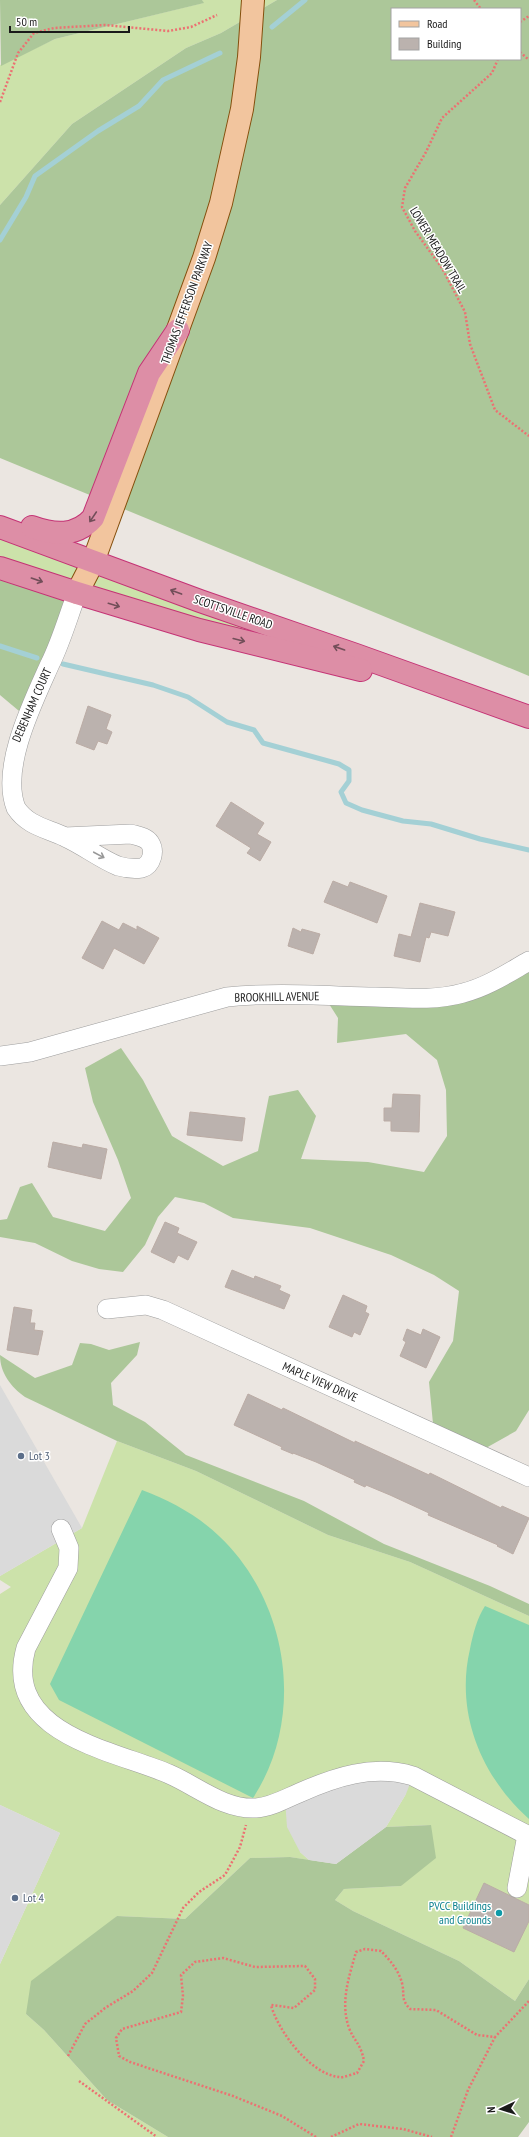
<svg xmlns="http://www.w3.org/2000/svg" width="529" height="2137" font-family="'PT Sans Narrow',sans-serif">
	<style>
		.grass { fill: #cce2aa }
		.forest { fill: #acc799; fill-rule: evenodd }
		.pitch { fill: #85d4ac }
		.parking { fill: #dadada }
		.lines { fill: none; stroke-linecap: round; stroke-linejoin: round }
		.stream { stroke: #a4d0d5; stroke-width: 5 }
		.building { fill: #bbb2ae; stroke: #bbaca5 }
		.minor-casing { stroke: #9e9e9e; stroke-width: 20 }
		.major-casing { stroke: #844f0d; stroke-width: 24 }
		.highway-casing { stroke: #c43375; stroke-width: 24 }
		.path { stroke: #ec7172; stroke-width: 2.5; stroke-dasharray: 2 2; stroke-linecap: butt }
		.minor { stroke: #fff; stroke-width: 19 }
		.major { stroke: #f2c59e; stroke-width: 22 }
		.highway { stroke: #dd8ea6; stroke-width: 22 }
		.oneway { stroke: #724e59 }
		.oneway2 { stroke: #989898 }
		.service-dot { fill: #5c6f8a; stroke: #fff; stroke-width: 1.5 }
		.culture-dot { fill: #0f9aa8; stroke: #fff; stroke-width: 1.5 }
		.labels { text-anchor: middle; stroke-width: 3; stroke-linejoin: round; paint-order: stroke }
		.street-label { font-size: 12px; fill: #1a1a1a; stroke: #fff }
		.service-label { font-size: 12px; fill: #4e5e75; stroke: #fff; text-anchor: start }
		.culture-label { font-size: 12px; fill: #0d838f; stroke: #fff; text-anchor: end }
	</style>
	<rect width="100%" height="100%" fill="#ebe6e1"/>
	<g class="grass">
		<polygon points="202,0 277,0 221,33 186,48 72,124 0,205 0,65 55,39 203,3"/>
		<polygon points="0,527 467,696 353,668 0,568"/>
		<polygon points="117,1441 196,1471 328,1535 410,1562 529,1616 529,1979 515,2001 459,1961 353,1911 335,1900 344,1889 401,1886 431,1825 386,1827 406,1794 300,1852 309,1860 290,1857 250,1858 185,1919 117,1916 26,2014 44,2030 107,2100 168,2137 0,2137 0,1964 60,1833 0,1805 0,1594 11,1587 0,1580 0,1576 82,1528"/>
	</g>
	<g class="forest">
		<polygon points="0,0 202,0 204,3 55,39 1,66"/>
		<path d="M277,0H529V676L0,458V205L72,124L186,48L221,33ZM392,9H520V59H392Z"/>
		<polygon points="0,568 77,593 25,716 0,695"/>
		<polygon points="529,961 529,1410 516,1431 477,1453 434,1434 429,1382 453,1341 459,1291 434,1275 391,1255 310,1228 233,1218 204,1203 175,1197 158,1217 145,1245 123,1272 99,1269 72,1261 35,1243 0,1237 0,1220 7,1219 20,1187 32,1183 53,1217 105,1231 131,1198 118,1160 93,1102 85,1068 121,1048 143,1080 172,1136 223,1166 258,1151 269,1096 298,1090 316,1116 301,1159 368,1162 424,1172 447,1136 446,1090 437,1060 406,1034 337,1043 338,1018 324,996 437,998"/>
		<path d="M140,1342L137,1355L111,1383L113,1405L145,1422L186,1455L304,1501L384,1544L490,1586L529,1604V1616L410,1562L328,1535L196,1471L117,1441L25,1397C11,1387 0,1373 0,1355L35,1378L72,1365L80,1343L91,1344L109,1350Z"/>
		<polygon points="431,1825 436,1858 401,1886 344,1889 335,1900 353,1911 459,1961 515,2001 529,1979 529,2122 518,2137 168,2137 107,2100 44,2030 26,2014 31,1981 117,1916 185,1919 250,1858 290,1857 336,1864 386,1827"/>
	</g>
	<g class="pitch">
		<path d="M142,1490C171,1501 197,1515 219,1536C289,1602 306,1717 253,1798L59,1700L50,1684Z"/>
		<path d="M485,1606L529,1625V1819C481,1776 455,1713 470,1649C473,1634 477,1618 485,1606Z"/>
	</g>
	<g class="parking">
		<polygon points="0,1385 82,1528 0,1576"/>
		<polygon points="413,1776 406,1794 386,1827 336,1864 309,1860 300,1852 287,1827 285,1799 330,1780"/>
		<polygon points="0,1805 60,1833 0,1964"/>
	</g>
	<g class="lines">
		<g class="stream">
			<polyline points="272,27 305,0"/>
			<polyline points="0,240 26,197 35,176 98,131 139,106 163,80 220,53"/>
			<polyline points="0,646 37,658"/>
			<polyline points="63,664 153,685 188,697 227,722 254,730 263,743 339,764 349,770 349,781 341,792 346,803 362,810 403,821 431,824 480,839 529,850"/>
		</g>
	</g>
	<g class="building">
		<polygon points="88,706 111,715 106,729 112,732 107,744 98,741 94,750 76,743"/>
		<polygon points="231,802 264,823 257,834 271,842 260,861 247,853 251,848 216,826"/>
		<polygon points="333,881 348,887 350,882 387,896 377,923 324,902"/>
		<polygon points="420,903 455,912 448,936 431,932 429,938 426,937 420,962 394,956 399,934 411,937"/>
		<polygon points="102,921 119,930 123,923 137,930 137,926 159,938 144,964 114,948 103,969 82,958"/>
		<polygon points="293,928 301,932 302,929 320,934 313,954 288,946"/>
		<polygon points="393,1094 420,1095 419,1132 391,1131 391,1121 384,1121 384,1108 392,1108"/>
		<polygon points="190,1112 245,1118 242,1141 187,1135"/>
		<polygon points="53,1142 82,1148 83,1144 107,1149 101,1179 48,1167"/>
		<polygon points="165,1222 179,1228 177,1233 197,1242 188,1260 178,1255 174,1263 151,1252"/>
		<polygon points="232,1270 254,1279 255,1276 281,1286 279,1290 290,1295 284,1309 225,1287"/>
		<polygon points="343,1295 367,1306 365,1312 369,1314 360,1335 354,1332 352,1337 329,1327"/>
		<polygon points="14,1307 32,1310 30,1323 35,1323 34,1330 43,1331 38,1355 7,1350"/>
		<polygon points="407,1329 421,1335 423,1329 440,1337 426,1368 400,1356 406,1342 403,1340"/>
		<polygon points="248,1394 282,1410 283,1408 355,1443 355,1441 429,1475 430,1473 501,1508 502,1506 529,1518 513,1554 497,1546 498,1545 428,1515 429,1513 390,1495 366,1485 365,1487 354,1482 355,1480 316,1462 293,1453 293,1454 281,1449 282,1447 234,1425"/>
		<polygon points="484,1883 529,1905 529,1921 514,1952 463,1928"/>
	</g>
	<g class="lines">
		<defs>
			<g id="minor">
				<path d="M65,837L131,834C138,836 146,837 150,843C155,851 152,865 142,868C134,869 125,868 118,866C99,858 83,845 65,837C46,828 28,826 16,808C0,768 33,702 50,664C61,642 68,617 77,593"/>
				<path d="M0,1056L30,1052L227,997C276,992 326,996 376,997C405,998 435,1001 463,993C487,987 508,973 529,961"/>
				<polyline points="107,1309 146,1305 163,1310 529,1477"/>
				<path d="M61,1529L69,1548L68,1568L26,1648C2,1734 113,1750 169,1774C197,1786 224,1810 256,1808C271,1807 285,1799 299,1793C335,1777 373,1764 413,1776L529,1836"/>
				<polyline points="517,1888 527,1835"/>
			</g>
			<polyline id="major" points="77,593 93,562 204,258 221,203 242,109 249,57 253,0"/>
			<g id="highway">
				<polyline points="0,527 200,601 356,655 529,717"/>
				<path d="M32,527C54,535 76,537 93,518L149,373L178,330"/>
				<polyline points="0,568 77,593 199,630 361,670"/>
			</g>
		</defs>
		<use href="#minor" class="minor-casing"/>
		<use href="#major" class="major-casing"/>
		<use href="#highway" class="highway-casing"/>
		<g class="path">
			<polyline points="474,0 481,9"/>
			<polyline points="520,22 529,16"/>
			<polyline points="520,52 529,60"/>
			<polyline points="498,59 492,73 442,118 426,152 405,188 402,207 415,231 442,268 465,312 470,344 495,410 529,436"/>
			<polyline points="0,102 18,53 34,33 54,28 105,25 168,31 191,27 217,15"/>
			<polyline points="68,2056 85,2024 105,2008 133,1991 152,1973 183,1908 199,1892 225,1875 240,1847 246,1825"/>
			<polyline points="79,2081 157,2137"/>
			<path d="M316,2137L282,2116L233,2096L130,2062L119,2056L116,2038L122,2029L181,2012L183,1996L181,1975L195,1962L223,1958L255,1967L305,1966L315,1979V1990L294,2008L271,2005C278,2031 310,2074 339,2077C344,2078 352,2074 357,2073L364,2061C361,2044 354,2041 349,2028C340,2002 349,1977 356,1952L365,1949L381,1951C390,1960 399,1971 402,1983C405,1995 400,1998 410,2009L436,2010L477,2035L495,2037L529,2001"/>
			<polyline points="331,2137 359,2124 403,2129 432,2137"/>
			<polyline points="451,2137 468,2090 495,2037"/>
		</g>
		<use href="#minor" class="minor"/>
		<use href="#major" class="major"/>
		<use href="#highway" class="highway"/>
	</g>
	<defs><path id="oneway-shaft" d="M-6 0H5M1.5-3L5.5 0L1.5 3" fill="none" stroke-width="1.6" stroke-linecap="round" stroke-linejoin="round"/></defs>
	<g class="oneway">
		<use href="#oneway-shaft" transform="translate(93 517) rotate(124)"/>
		<use href="#oneway-shaft" transform="translate(37 580) rotate(19)"/>
		<use href="#oneway-shaft" transform="translate(176 592) rotate(-160)"/>
		<use href="#oneway-shaft" transform="translate(114 605) rotate(17)"/>
		<use href="#oneway-shaft" transform="translate(239 640) rotate(14)"/>
		<use href="#oneway-shaft" transform="translate(339 648) rotate(-161)"/>
	</g>
	<use class="oneway2" href="#oneway-shaft" transform="translate(99 855) rotate(28)"/>
	<g class="service-dot">
		<circle cx="21" cy="1456" r="4"/>
		<circle cx="15" cy="1898" r="4"/>
	</g>
	<circle class="culture-dot" cx="499" cy="1913" r="4"/>
	<g class="labels">
		<g class="street-label">
			<text transform="translate(438 250) rotate(59)" y="4">LOWER MEADOW TRAIL</text>
			<text transform="translate(187 303) rotate(-70)" y="4">THOMAS JEFFERSON PARKWAY</text>
			<text transform="translate(233 612) rotate(19)" y="4">SCOTTSVILLE ROAD</text>
			<text transform="translate(32 705) rotate(-66)" y="4">DEBENHAM COURT</text>
			<text transform="translate(277 997) rotate(-1)" y="4">BROOKHILL AVENUE</text>
			<text transform="translate(320 1382) rotate(24)" y="4">MAPLE VIEW DRIVE</text>
		</g>
		<g class="service-label">
			<text x="29" y="1460">Lot 3</text>
			<text x="23" y="1902">Lot 4</text>
		</g>
		<g class="culture-label">
			<text x="491" y="1910">PVCC Buildings<tspan x="491" dy="14">and Grounds</tspan></text>
		</g>
	</g>
	<rect x="391" y="8" width="130" height="52" fill="#ffffff" stroke="#a3a3a3"/>
	<rect x="399" y="21" width="20" height="6" fill="#f2c59e" stroke="#a3a3a3"/>
	<text x="427" y="28" font-size="12" fill="#1a1a1a">Road</text>
	<rect x="399" y="38" width="20" height="12" fill="#bbb2ae" stroke="#a3a3a3"/>
	<text x="427" y="48" font-size="12" fill="#1a1a1a">Building</text>
	<g transform="translate(501 2109) rotate(266)" stroke="#ffffff" stroke-width="3" paint-order="stroke">
	<path d="M0-3L7 15L0 10L-7 15Z" fill="#1a1a1a"/>
	<text y="-6" font-size="11" font-weight="bold" text-anchor="middle" fill="#1a1a1a">N</text>
	</g>
	<path d="M10 26v6h119v-6" fill="none" stroke="#1a1a1a" stroke-width="2"/>
	<text x="16" y="26" font-size="12" fill="#1a1a1a" stroke="#ffffff" stroke-width="3" paint-order="stroke">50 m</text>
</svg>
